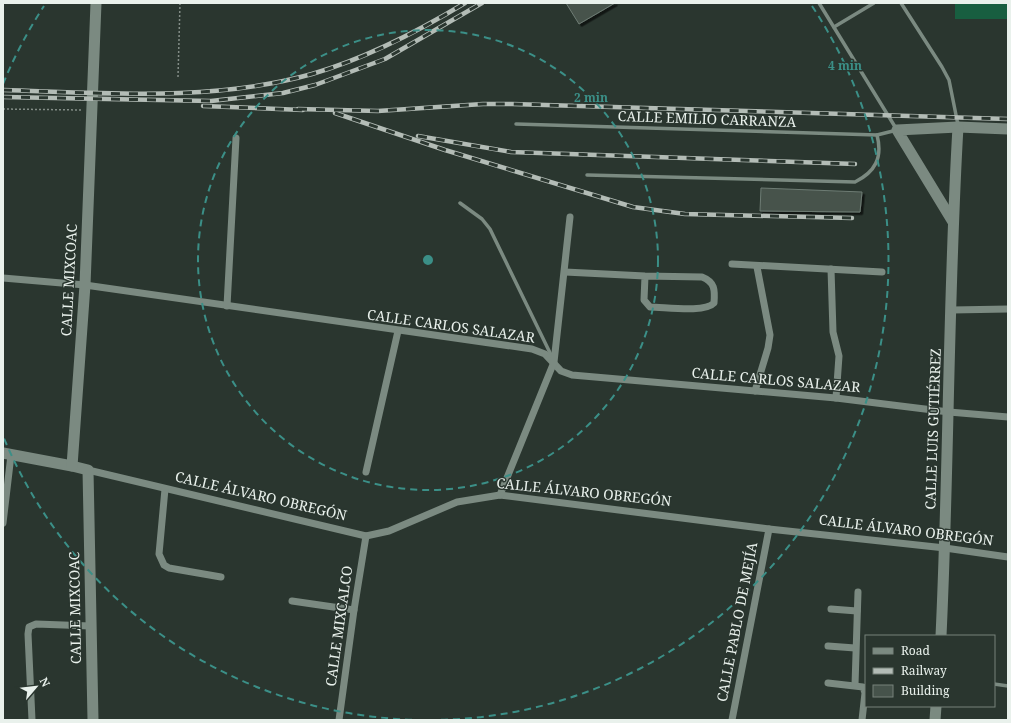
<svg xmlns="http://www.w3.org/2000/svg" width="1011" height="723" font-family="'Noto Serif',serif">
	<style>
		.green { fill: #185e40 }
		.building { fill: #46534b; stroke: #6e7c74; filter: url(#shadow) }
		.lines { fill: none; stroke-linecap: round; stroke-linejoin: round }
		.path { stroke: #838d87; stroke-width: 1.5; stroke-dasharray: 2 2; stroke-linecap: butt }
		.lane { stroke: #7b8a81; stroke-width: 3.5 }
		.street { stroke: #7b8a81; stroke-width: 7 }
		.secondary { stroke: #7b8a81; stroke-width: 11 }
		.rail-casing { stroke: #b3bcb6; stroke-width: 4.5 }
		.rail { stroke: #2a362f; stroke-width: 3; stroke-dasharray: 9; stroke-linecap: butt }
		.ring { fill: none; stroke: #3b8f87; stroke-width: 2; stroke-dasharray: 7 5 }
		.labels { text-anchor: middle; stroke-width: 3; stroke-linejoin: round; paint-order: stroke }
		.street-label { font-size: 14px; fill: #e9f1ec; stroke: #2a362f }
		.centre { fill: #3b8f87; stroke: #2a362f; stroke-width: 2 }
		.ring-label { font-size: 12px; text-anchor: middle; font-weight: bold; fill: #3b8f87; stroke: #2a362f; stroke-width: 3; stroke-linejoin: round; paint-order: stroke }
	</style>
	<defs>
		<filter id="shadow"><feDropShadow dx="2.5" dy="2.5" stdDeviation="0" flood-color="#0009"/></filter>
	</defs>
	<rect width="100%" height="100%" fill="#2a362f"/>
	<rect class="green" x="955" y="3" width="53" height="16"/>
	<g class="building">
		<polygon points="566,3 615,3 579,24"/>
		<polygon points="761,188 862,192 860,212 760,211"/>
	</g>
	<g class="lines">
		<g class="path">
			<polyline points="178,77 180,3"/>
			<polyline points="3,109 82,110"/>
		</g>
		<g class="lane">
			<polyline points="901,3 942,67 949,80 958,125"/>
			<polyline points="834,27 874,3"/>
			<polyline points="516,124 877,135 897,130 819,3"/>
			<path d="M587,175L855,182C875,172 883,158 877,135"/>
			<polyline points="460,203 482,219 490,229 553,359"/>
			<polyline points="994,684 1008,686"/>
		</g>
		<g class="street">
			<polyline points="732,264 882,272"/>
			<polyline points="831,269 833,332 839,356 836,398"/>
			<path d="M565,272L645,276L702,277C715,282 715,290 714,303C705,313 665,307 650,307L644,300L645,276"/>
			<polyline points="3,278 85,285 532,349 545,354 561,371 572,375 836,398 949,412 1008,417"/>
			<polyline points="227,306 236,138"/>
			<polyline points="952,310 1008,309"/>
			<polyline points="755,391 768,348 770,335 757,267"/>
			<polyline points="88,470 366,536 389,531 457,502 500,495 769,529 945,548 1008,557"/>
			<polyline points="366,472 398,331"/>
			<polyline points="165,489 159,554 164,565 169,568 221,577"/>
			<polyline points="500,495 554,362 570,217"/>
			<polyline points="3,523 11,455"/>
			<polyline points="292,601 354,610"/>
			<polyline points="831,609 857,611"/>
			<polyline points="828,646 855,648"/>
			<polyline points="828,683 863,687 865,693 862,720"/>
			<polyline points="855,685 858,592"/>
			<polyline points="32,720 28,634 29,627 36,624 91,626"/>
			<polyline points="339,720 354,610 366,536"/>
			<polyline points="732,720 769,529"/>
		</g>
		<g class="secondary">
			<polyline points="953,222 897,130 958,127 1008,129"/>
			<polyline points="3,453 72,466 88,470 93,720"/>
			<polyline points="72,466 85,285 96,3"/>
			<path d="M941,636C949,466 948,297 958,127"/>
			<polyline points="935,720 936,706"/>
		</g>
		<defs>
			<g id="rail">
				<path d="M3,90C106,93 212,102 312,74C367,58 417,32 465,3"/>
				<polyline points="3,97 211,101 283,93 315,85 385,59 482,3"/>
				<polyline points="203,106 303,110"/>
				<polyline points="298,109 378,111 483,104 512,104 1008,119"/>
				<polyline points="335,113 445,150 633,207 685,214 852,218"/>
				<polyline points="418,136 511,152 855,164"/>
			</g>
		</defs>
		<use href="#rail" class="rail-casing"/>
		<use href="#rail" class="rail"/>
	</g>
	<g class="ring">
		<circle cx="428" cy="260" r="230"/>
		<path d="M424 720A460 460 0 0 1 3 436M3 84A460 460 0 0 1 44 6M812 6A460 460 0 0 1 432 720"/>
	</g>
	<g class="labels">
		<g class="street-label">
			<text transform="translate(707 119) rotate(2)" y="5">CALLE EMILIO CARRANZA</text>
			<text transform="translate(69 280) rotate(-87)" y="5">CALLE MIXCOAC</text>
			<text transform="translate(451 326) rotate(8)" y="5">CALLE CARLOS SALAZAR</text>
			<text transform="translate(776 380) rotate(5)" y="5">CALLE CARLOS SALAZAR</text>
			<text transform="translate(933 429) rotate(-88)" y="5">CALLE LUIS GUTIÉRREZ</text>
			<text transform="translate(584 492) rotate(6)" y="5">CALLE ÁLVARO OBREGÓN</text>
			<text transform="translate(261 496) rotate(13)" y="5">CALLE ÁLVARO OBREGÓN</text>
			<text transform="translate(906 530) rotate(7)" y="5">CALLE ÁLVARO OBREGÓN</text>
			<text transform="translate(75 608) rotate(-91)" y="5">CALLE MIXCOAC</text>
			<text transform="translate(737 622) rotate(-79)" y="5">CALLE PABLO DE MEJÍA</text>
			<text transform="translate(339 626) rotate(-82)" y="5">CALLE MIXCALCO</text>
		</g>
	</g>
	<circle cx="428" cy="260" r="6" class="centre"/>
	<g class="ring-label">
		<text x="845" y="70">4 min</text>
		<text x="591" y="102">2 min</text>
	</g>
	<rect width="1011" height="723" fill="none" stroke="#e9f1ec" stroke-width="8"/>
	<rect x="865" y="635" width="130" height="72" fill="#2a362f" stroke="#76817b"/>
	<rect x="873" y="648" width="20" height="6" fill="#7b8a81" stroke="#76817b"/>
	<text x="901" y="655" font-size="12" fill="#e9f1ec">Road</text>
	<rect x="873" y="668" width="20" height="6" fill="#b3bcb6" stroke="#76817b"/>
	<text x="901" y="675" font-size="12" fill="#e9f1ec">Railway</text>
	<rect x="873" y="685" width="20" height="12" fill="#46534b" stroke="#76817b"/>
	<text x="901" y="695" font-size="12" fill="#e9f1ec">Building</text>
	<g transform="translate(36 687) rotate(62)" stroke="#2a362f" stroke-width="3" paint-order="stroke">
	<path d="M0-3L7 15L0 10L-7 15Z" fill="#e9f1ec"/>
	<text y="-6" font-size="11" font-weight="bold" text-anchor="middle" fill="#e9f1ec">N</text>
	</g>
</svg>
